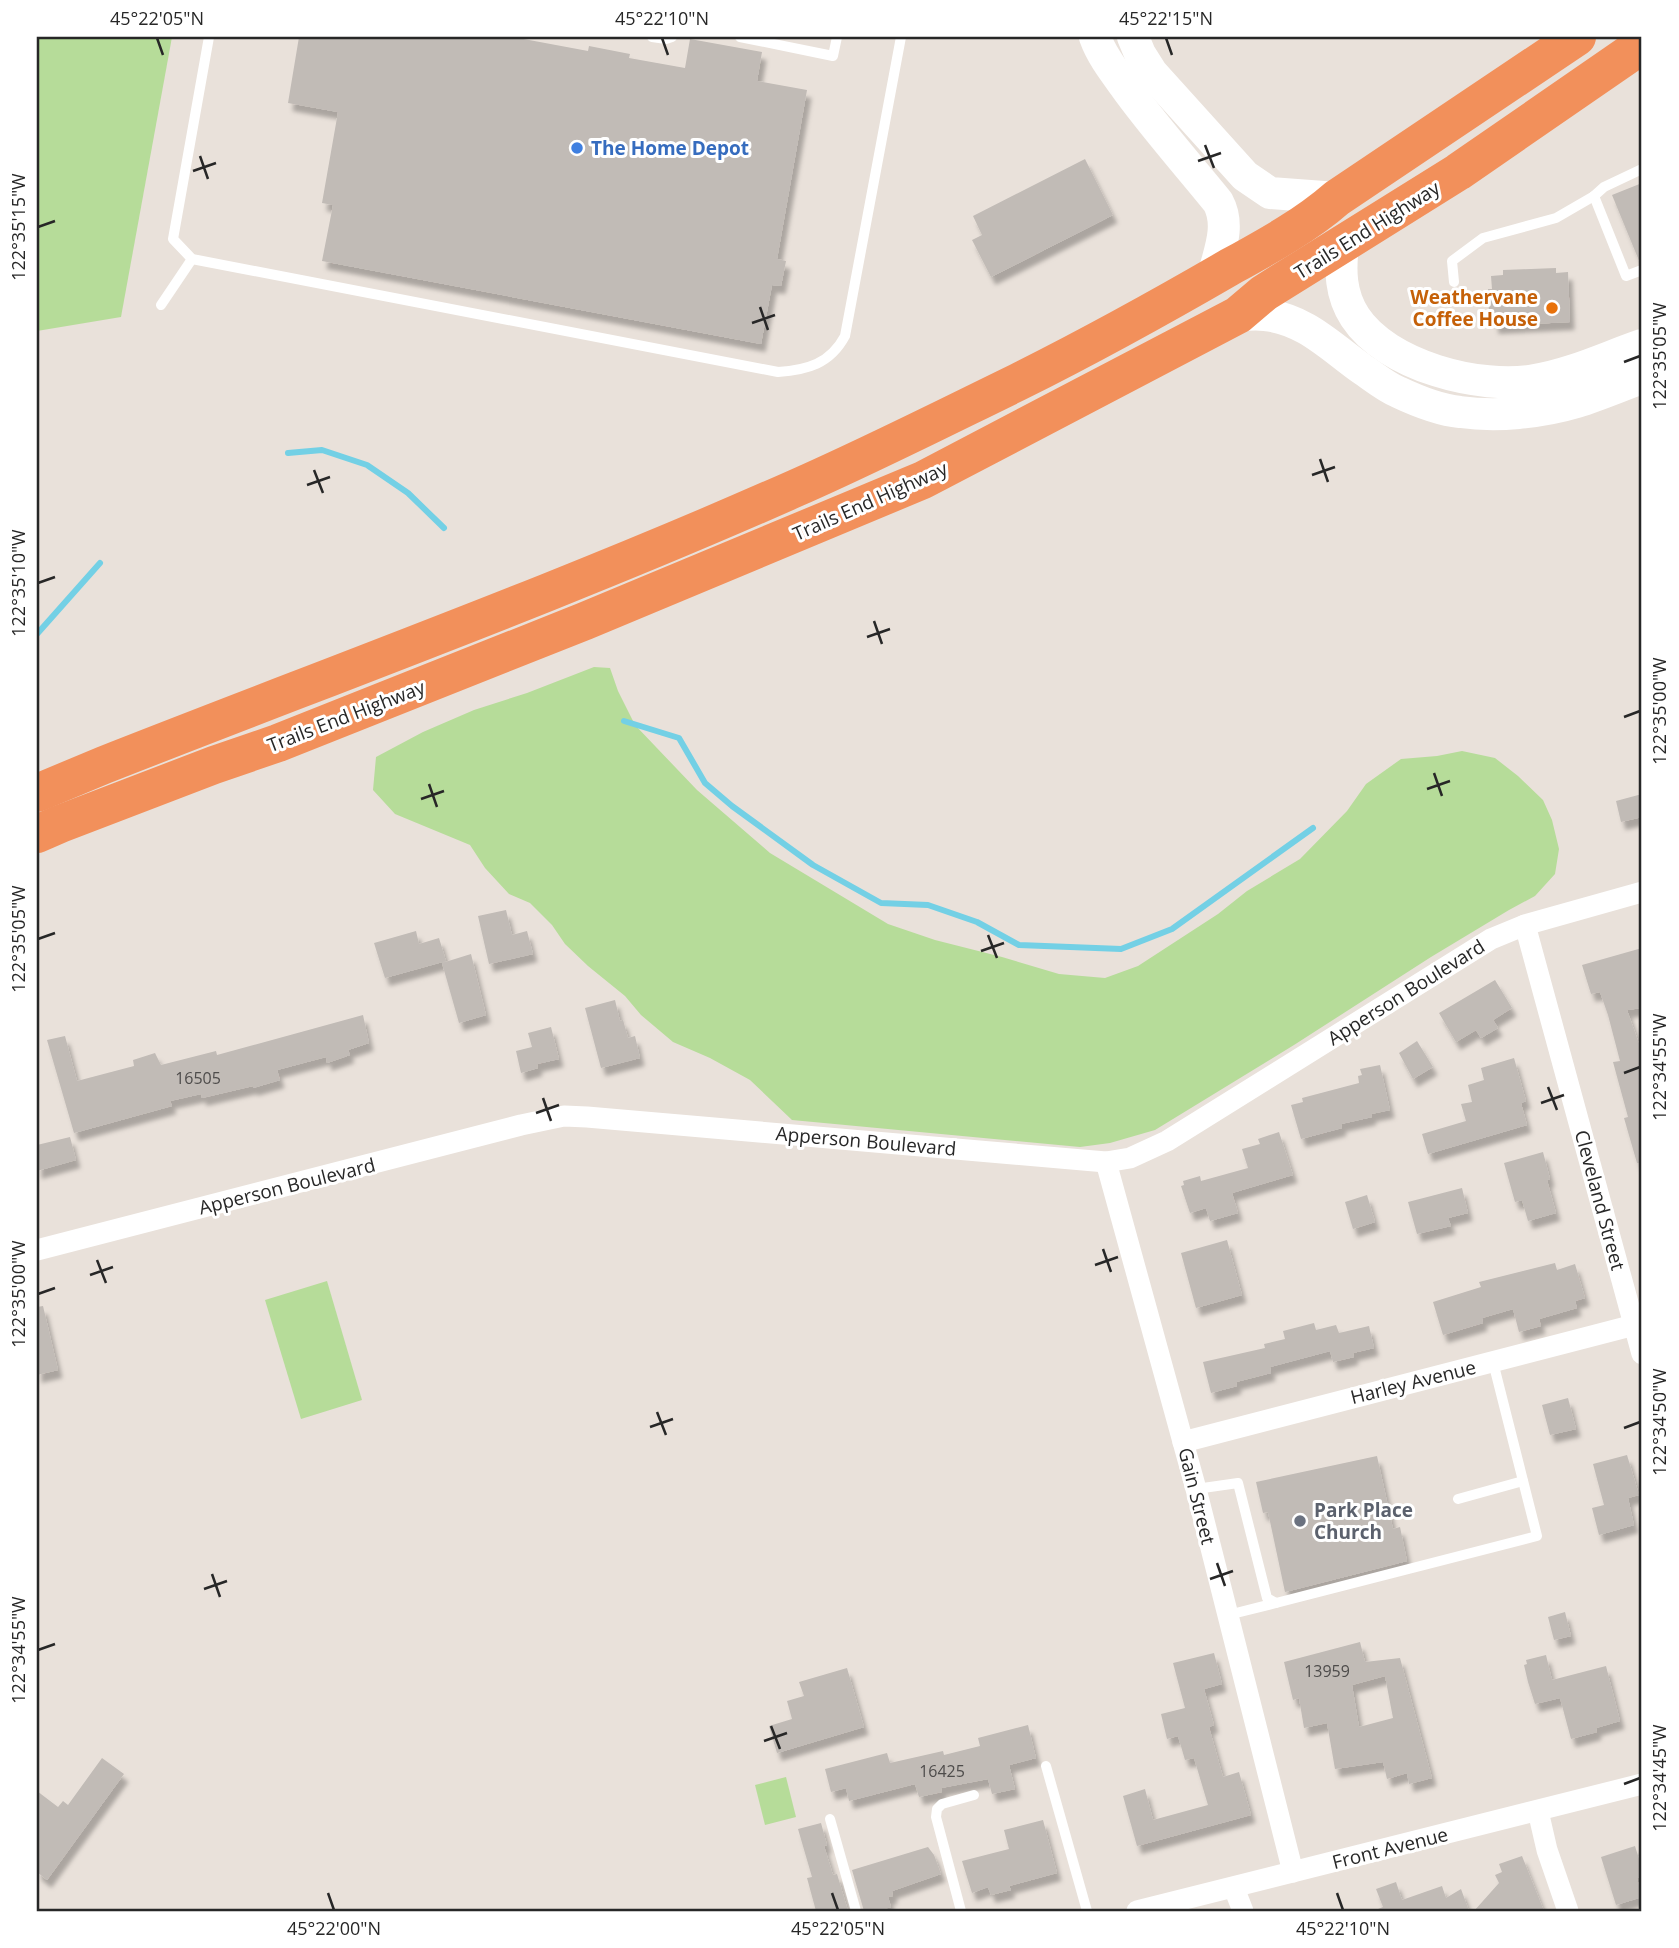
<svg xmlns="http://www.w3.org/2000/svg" width="1679" height="1948" font-family="'Open Sans',sans-serif">
	<style>
		.green { fill: #b6dc99 }
		.lines { fill: none; stroke-linecap: round; stroke-linejoin: round }
		.stream { stroke: #73d0e5; stroke-width: 6 }
		.building { fill: #c1bbb6; fill-rule: evenodd; filter: url(#shadow) }
		.lane { stroke: #fff; stroke-width: 10 }
		.street { stroke: #fff; stroke-width: 21 }
		.secondary { stroke: #fff; stroke-width: 32 }
		.highway { stroke: #f2905b; stroke-width: 38 }
		.ticks { fill: none; stroke: #272727; stroke-width: 2.5 }
		.shop-dot { fill: #3f7fe0; stroke: #fff; stroke-width: 2.5 }
		.food-dot { fill: #e8710a; stroke: #fff; stroke-width: 2.5 }
		.worship-dot { fill: #6b7280; stroke: #fff; stroke-width: 2.5 }
		.labels { text-anchor: middle; stroke-width: 6; stroke-linejoin: round; paint-order: stroke }
		.number-label { font-size: 16px; fill: #4e4c4b }
		.shop-label { font-size: 19px; font-weight: bold; fill: #366cbe; stroke: #fff; text-anchor: start }
		.street-label { font-size: 19px; fill: #272727; stroke: #fff }
		.food-label { font-size: 19px; font-weight: bold; fill: #c56008; stroke: #fff; text-anchor: end }
		.worship-label { font-size: 19px; font-weight: bold; fill: #5b616d; stroke: #fff; text-anchor: start }
		.neatline { fill: none; stroke: #272727; stroke-width: 2.5 }
		.ticks-label { font-size: 18px; text-anchor: middle; fill: #272727 }
	</style>
	<defs>
		<filter id="shadow"><feDropShadow dx="4.5" dy="8" stdDeviation="2" flood-color="#0004"/></filter>
	</defs>
	<rect width="100%" height="100%" fill="#e9e1da"/>
	<g class="green">
		<polygon points="37,37 172,37 121,317 37,331"/>
		<polygon points="594,667 610,668 618,691 635,725 697,790 770,853 888,924 935,940 1002,957 1059,974 1105,978 1138,966 1218,914 1247,891 1300,859 1347,811 1366,784 1401,759 1437,756 1462,751 1495,758 1518,776 1543,800 1552,820 1559,849 1555,874 1535,896 1509,910 1431,957 1294,1045 1155,1130 1110,1143 1080,1147 792,1120 750,1080 710,1058 673,1042 641,1015 625,996 588,966 565,944 552,925 530,903 509,894 485,868 470,845 395,814 373,790 376,757 423,732 474,710 527,693"/>
		<polygon points="327,1281 362,1400 301,1419 265,1300"/>
		<polygon points="786,1777 796,1817 765,1825 755,1785"/>
	</g>
	<g class="lines">
		<g class="stream">
			<polyline points="288,453 322,450 367,465 408,493 444,528"/>
			<polyline points="37,634 100,563"/>
			<polyline points="624,721 679,738 705,783 732,806 813,865 881,903 928,905 977,922 1019,945 1121,949 1172,929 1313,828"/>
		</g>
	</g>
	<g class="building">
		<polygon points="299,37 513,37 588,51 589,46 630,54 629,58 685,68 690,39 762,52 757,81 807,90 777,259 786,261 781,286 772,285 761,344 322,261 333,205 322,203 338,112 288,103"/>
		<polygon points="1085,159 1113,215 991,277 972,240 982,235 973,216"/>
		<polygon points="1642,183 1642,262 1640,263 1612,195"/>
		<polygon points="1556,268 1556,273 1568,272 1570,322 1494,326 1493,312 1489,313 1488,289 1492,289 1491,276 1503,275 1503,270"/>
		<polygon points="1642,794 1642,817 1621,822 1616,801"/>
		<polygon points="506,910 512,935 527,931 533,954 489,964 478,916"/>
		<polygon points="416,931 419,944 439,938 446,961 385,978 374,943"/>
		<polygon points="1642,948 1642,1008 1627,1010 1642,1052 1642,1163 1637,1163 1624,1118 1628,1117 1613,1062 1620,1061 1608,1015 1600,992 1591,994 1582,965"/>
		<polygon points="471,954 486,1015 459,1023 442,963"/>
		<polygon points="1495,980 1512,1008 1493,1020 1498,1028 1481,1038 1476,1030 1456,1042 1439,1013"/>
		<polygon points="615,1000 620,1021 623,1020 628,1038 635,1036 640,1058 601,1068 585,1008"/>
		<polygon points="363,1015 369,1043 348,1050 350,1055 327,1063 326,1057 277,1070 280,1080 253,1088 253,1086 202,1098 201,1094 170,1101 172,1106 74,1133 47,1040 65,1036 77,1081 134,1066 133,1060 155,1053 161,1065 216,1051 217,1055"/>
		<polygon points="551,1027 559,1059 537,1064 538,1068 521,1073 516,1051 532,1047 528,1033"/>
		<polygon points="1417,1041 1433,1067 1413,1079 1399,1053"/>
		<polygon points="1514,1058 1526,1101 1521,1103 1527,1125 1428,1154 1422,1134 1466,1121 1461,1104 1472,1102 1468,1085 1484,1080 1481,1068"/>
		<polygon points="1380,1065 1390,1110 1371,1114 1372,1117 1341,1124 1342,1128 1301,1139 1291,1105 1303,1102 1302,1098 1359,1083 1358,1076 1362,1075 1360,1069"/>
		<polygon points="1279,1132 1293,1175 1232,1193 1238,1213 1210,1221 1206,1208 1190,1213 1181,1186 1184,1185 1183,1181 1200,1176 1201,1181 1248,1168 1242,1149 1260,1144 1258,1139"/>
		<polygon points="70,1137 76,1160 37,1171 37,1145"/>
		<polygon points="1543,1152 1550,1179 1547,1180 1556,1213 1528,1221 1522,1200 1515,1202 1504,1163"/>
		<polygon points="1462,1188 1468,1213 1448,1218 1451,1226 1417,1234 1408,1202"/>
		<polygon points="1367,1195 1375,1222 1353,1229 1345,1202"/>
		<polygon points="1227,1240 1242,1295 1196,1308 1181,1253"/>
		<polygon points="1555,1263 1557,1270 1575,1264 1585,1298 1575,1301 1577,1308 1539,1319 1541,1326 1519,1332 1513,1309 1482,1318 1483,1323 1443,1335 1433,1302 1481,1287 1479,1282"/>
		<polygon points="43,1306 58,1370 37,1375 37,1307"/>
		<polygon points="1314,1323 1316,1330 1336,1325 1339,1333 1369,1326 1374,1348 1353,1353 1354,1357 1333,1362 1330,1351 1270,1367 1271,1373 1236,1382 1237,1386 1211,1393 1203,1362 1265,1348 1264,1344 1285,1339 1283,1331"/>
		<polygon points="1568,1398 1576,1429 1550,1435 1542,1405"/>
		<polygon points="1627,1455 1639,1495 1628,1498 1634,1525 1599,1535 1592,1508 1604,1505 1593,1464"/>
		<polygon points="1377,1456 1393,1529 1400,1527 1407,1561 1285,1592 1268,1512 1263,1513 1256,1482"/>
		<polygon points="1565,1612 1571,1636 1554,1640 1548,1617"/>
		<path d="M1360,1642L1365,1662L1400,1658L1432,1778L1409,1784L1407,1773L1387,1779L1383,1762L1335,1769L1327,1723L1304,1728L1299,1698L1293,1700L1284,1662ZM1385,1676L1393,1718L1359,1727L1352,1685Z"/>
		<polygon points="1214,1653 1222,1684 1204,1689 1214,1725 1209,1727 1223,1777 1239,1772 1251,1815 1137,1846 1123,1796 1145,1789 1153,1820 1208,1805 1194,1758 1185,1760 1178,1736 1167,1739 1161,1714 1185,1708 1173,1663"/>
		<polygon points="1546,1655 1552,1680 1606,1666 1620,1721 1596,1728 1597,1732 1571,1739 1560,1698 1535,1704 1528,1682 1524,1665 1527,1664 1526,1660"/>
		<polygon points="847,1668 864,1727 777,1753 769,1726 792,1719 787,1701 804,1696 799,1682"/>
		<polygon points="1028,1725 1036,1758 1009,1765 1015,1789 992,1794 988,1779 941,1788 942,1792 919,1797 915,1784 849,1801 846,1788 831,1792 825,1769 887,1753 890,1763 943,1751 944,1755 980,1746 978,1738"/>
		<polygon points="102,1758 124,1774 47,1880 37,1872 37,1791 58,1807 63,1801 68,1805"/>
		<polygon points="1043,1820 1057,1873 1009,1886 1011,1890 991,1895 988,1887 972,1893 962,1861 1009,1849 1004,1830"/>
		<polygon points="821,1823 827,1845 824,1846 833,1875 837,1874 848,1911 816,1911 807,1878 812,1877 798,1829"/>
		<polygon points="1635,1846 1642,1869 1642,1876 1637,1878 1642,1897 1616,1905 1601,1857"/>
		<polygon points="928,1847 934,1855 941,1874 892,1891 893,1896 888,1897 891,1907 877,1911 864,1911 852,1870"/>
		<polygon points="1522,1856 1544,1911 1474,1911 1499,1883 1495,1875 1502,1872 1499,1864"/>
		<polygon points="1396,1882 1402,1900 1442,1886 1446,1898 1461,1889 1469,1911 1378,1911 1378,1909 1383,1907 1376,1889"/>
	</g>
	<g class="lines">
		<g class="lane">
			<path d="M209,37L173,239L192,259L778,372C807,370 830,364 845,336L901,37"/>
			<polyline points="652,37 666,39 672,37"/>
			<polyline points="740,37 833,56 837,37"/>
			<polyline points="1594,196 1626,276 1642,270"/>
			<polyline points="1454,282 1452,261 1483,238 1556,218 1594,196 1604,187 1642,169"/>
			<polyline points="161,305 192,259"/>
			<polyline points="1196,1489 1238,1483 1267,1598 1276,1603 1537,1536 1493,1362"/>
			<polyline points="1458,1499 1523,1481"/>
			<polyline points="1228,1615 1276,1603"/>
			<polyline points="1046,1766 1087,1911"/>
			<polyline points="830,1819 856,1911"/>
			<polyline points="961,1911 936,1817 937,1809 942,1804 974,1795"/>
		</g>
		<g class="street">
			<polyline points="1525,925 1642,1354"/>
			<polyline points="1106,1162 1196,1489 1293,1872"/>
			<polyline points="37,1250 521,1125 564,1116 587,1117 1106,1162 1130,1158 1167,1141 1491,939 1525,925 1642,892"/>
			<polyline points="1183,1442 1642,1323"/>
			<polyline points="1538,1811 1547,1850 1568,1911"/>
			<polyline points="1234,1888 1243,1911"/>
			<polyline points="1137,1911 1642,1784"/>
		</g>
		<g class="secondary">
			<path d="M1095,37C1102,57 1117,75 1129,92C1157,130 1188,165 1218,202C1231,226 1219,252 1213,277"/>
			<polyline points="1133,37 1140,54 1152,73 1245,176 1270,193 1337,198"/>
			<path d="M1343,245C1340,270 1340,294 1355,317C1387,366 1480,390 1535,380C1572,374 1607,357 1642,345"/>
			<path d="M1238,315C1247,315 1256,314 1265,315C1305,319 1331,347 1362,369C1374,377 1386,387 1398,392C1417,401 1439,410 1460,412C1497,417 1540,413 1577,402C1599,395 1620,386 1642,378"/>
		</g>
		<g class="highway">
			<path d="M37,793L104,765C335,674 569,589 796,488C871,455 944,418 1018,382C1090,346 1159,308 1228,268C1266,247 1305,226 1337,198L1577,37"/>
			<polyline points="37,834 60,824 214,765 278,743 585,621 923,480 1238,315 1264,293 1458,172 1642,45"/>
		</g>
	</g>
	<path class="ticks" d="M157,38L163,55M662,38L668,55M1166,38L1172,55M1205,145L1214,168M200,156L208,179M1198,161L1221,153M193,171L216,163M38,227L55,221M760,307L768,330M752,323L775,315M1624,362L1640,356M1320,459L1328,482M314,470L323,493M1312,475L1335,467M307,485L330,477M38,583L55,577M874,621L882,644M867,637L890,629M1624,717L1640,711M1434,773L1442,796M429,784L437,807M1427,789L1450,781M421,799L444,791M988,935L997,958M38,939L55,933M981,951L1004,943M1624,1073L1640,1067M1548,1087L1557,1110M543,1098L551,1121M1541,1103L1564,1095M536,1113L559,1105M1103,1249L1111,1272M97,1260L106,1283M1095,1265L1118,1257M90,1275L113,1267M38,1294L55,1288M657,1412L666,1435M650,1427L673,1419M1624,1428L1640,1422M1217,1563L1225,1586M212,1574L220,1597M1210,1579L1233,1571M204,1589L227,1581M38,1650L55,1644M771,1726L780,1749M764,1741L787,1733M1624,1784L1640,1778M328,1893L334,1910M832,1893L838,1910M1337,1893L1343,1910"/>
	<circle class="shop-dot" cx="577" cy="148" r="7"/>
	<circle class="food-dot" cx="1552" cy="308" r="7"/>
	<circle class="worship-dot" cx="1300" cy="1521" r="7"/>
	<g class="labels">
		<g class="number-label">
			<text x="198" y="1084">16505</text>
			<text x="1327" y="1677">13959</text>
			<text x="942" y="1777">16425</text>
		</g>
		<g class="shop-label">
			<text x="591" y="155">The Home Depot</text>
		</g>
		<g class="street-label">
			<text transform="translate(1367 230) rotate(-32)" y="7">Trails End Highway</text>
			<text transform="translate(870 501) rotate(-24)" y="7">Trails End Highway</text>
			<text transform="translate(346 716) rotate(-21)" y="7">Trails End Highway</text>
			<text transform="translate(1406 992) rotate(-32)" y="7">Apperson Boulevard</text>
			<text transform="translate(866 1141) rotate(5)" y="7">Apperson Boulevard</text>
			<text transform="translate(287 1186) rotate(-14)" y="7">Apperson Boulevard</text>
			<text transform="translate(1600 1200) rotate(75)" y="7">Cleveland Street</text>
			<text transform="translate(1413 1382) rotate(-14)" y="7">Harley Avenue</text>
			<text transform="translate(1197 1496) rotate(76)" y="7">Gain Street</text>
			<text transform="translate(1390 1848) rotate(-14)" y="7">Front Avenue</text>
		</g>
		<g class="food-label">
			<text x="1538" y="304">Weathervane<tspan x="1538" dy="22">Coffee House</tspan></text>
		</g>
		<g class="worship-label">
			<text x="1314" y="1517">Park Place<tspan x="1314" dy="22">Church</tspan></text>
		</g>
	</g>
	<rect width="1679" height="1948" fill="none" stroke="#ffffff" stroke-width="77"/>
	<rect x="38" y="38" width="1602" height="1872" class="neatline"/>
	<g class="ticks-label">
		<text x="157" y="25">45°22'05"N</text>
		<text x="662" y="25">45°22'10"N</text>
		<text x="1166" y="25">45°22'15"N</text>
		<text transform="translate(19 227) rotate(-90)" y="6">122°35'15"W</text>
		<text transform="translate(1660 356) rotate(-90)" y="6">122°35'05"W</text>
		<text transform="translate(19 583) rotate(-90)" y="6">122°35'10"W</text>
		<text transform="translate(1660 711) rotate(-90)" y="6">122°35'00"W</text>
		<text transform="translate(19 939) rotate(-90)" y="6">122°35'05"W</text>
		<text transform="translate(1660 1067) rotate(-90)" y="6">122°34'55"W</text>
		<text transform="translate(19 1294) rotate(-90)" y="6">122°35'00"W</text>
		<text transform="translate(1660 1422) rotate(-90)" y="6">122°34'50"W</text>
		<text transform="translate(19 1650) rotate(-90)" y="6">122°34'55"W</text>
		<text transform="translate(1660 1778) rotate(-90)" y="6">122°34'45"W</text>
		<text x="334" y="1935">45°22'00"N</text>
		<text x="838" y="1935">45°22'05"N</text>
		<text x="1343" y="1935">45°22'10"N</text>
	</g>
</svg>
